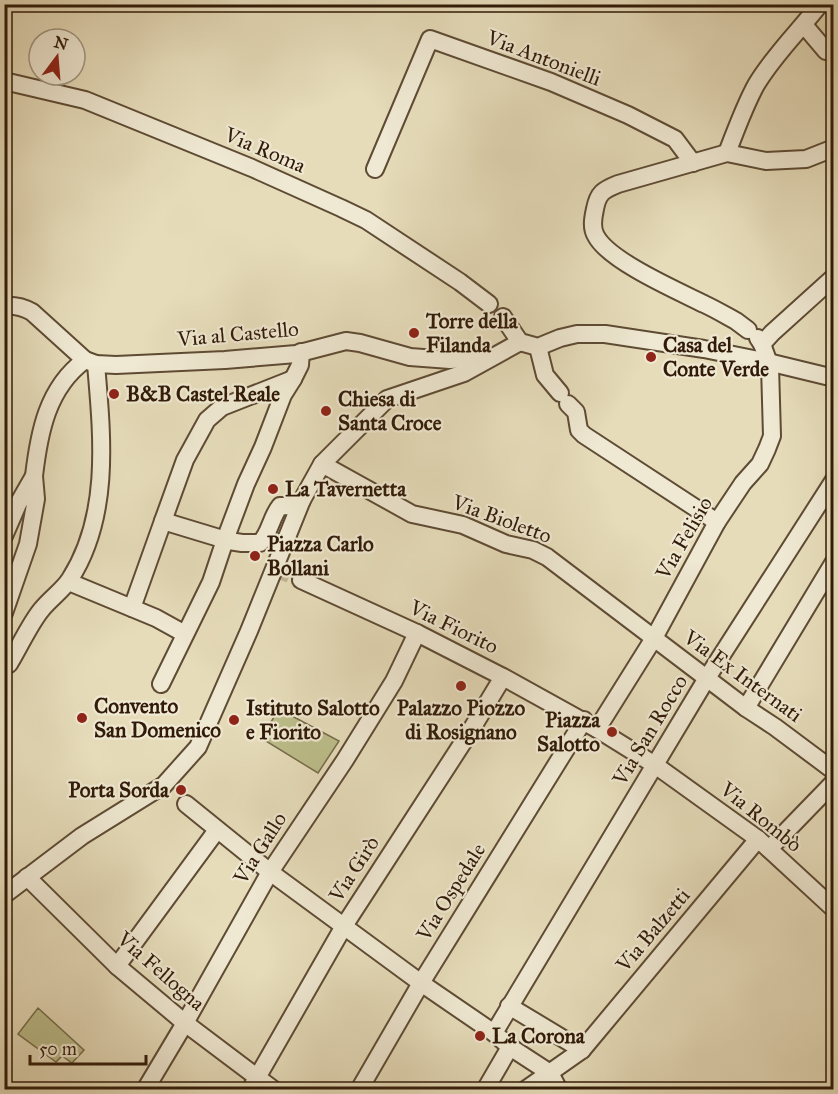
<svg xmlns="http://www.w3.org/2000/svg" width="838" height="1094" font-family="'IM FELL Great Primer',serif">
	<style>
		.green { fill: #bcbe8b; stroke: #766c4a; stroke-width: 1.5 }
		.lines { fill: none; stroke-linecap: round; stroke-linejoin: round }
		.street-tunnel { stroke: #c2b596; stroke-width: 16; stroke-dasharray: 16 8; stroke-linecap: butt }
		.street-casing { stroke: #5e4b34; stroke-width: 20 }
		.street { stroke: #efe8d2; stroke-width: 16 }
		.poi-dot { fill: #8f2418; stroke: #efe8d2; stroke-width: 2 }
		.labels { text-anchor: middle; stroke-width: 4.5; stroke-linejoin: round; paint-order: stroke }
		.street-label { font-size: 21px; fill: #311b08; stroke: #efe8d2 }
		.poi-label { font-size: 21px; font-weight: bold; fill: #311b08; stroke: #efe8d2; text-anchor: start }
	</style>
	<rect width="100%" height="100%" fill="#e6dcba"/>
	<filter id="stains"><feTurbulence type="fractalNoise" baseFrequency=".00333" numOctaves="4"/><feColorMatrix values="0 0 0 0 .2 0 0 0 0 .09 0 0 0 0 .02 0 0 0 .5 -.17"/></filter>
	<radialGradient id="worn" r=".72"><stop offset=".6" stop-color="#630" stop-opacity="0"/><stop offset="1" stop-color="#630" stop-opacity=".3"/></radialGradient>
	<g class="green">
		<polygon points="279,709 339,741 318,773 261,738"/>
		<polygon points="38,1008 84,1050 72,1063 62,1056 56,1062 18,1034"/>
	</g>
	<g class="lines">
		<polyline class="street-tunnel" points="275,569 301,580"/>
		<defs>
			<g id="street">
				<polyline points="804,25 826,51"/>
				<polyline points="4,81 85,100 252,168 341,208 366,220 460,282 489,304"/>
				<path d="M727,153C736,130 744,107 756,85C773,56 799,31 820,4"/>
				<polyline points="375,169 430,39 551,82 628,115 675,139 693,163"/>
				<path d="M4,306C15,305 23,307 32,312L85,360L96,364L116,365L225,360L296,354L346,341L360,343L410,357L450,360L485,358"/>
				<polyline points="503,317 520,342 538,347 560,338 577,334 605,334 704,349 768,362 834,378"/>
				<path d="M748,330L736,321C725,315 715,309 704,304C678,291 609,261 596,236C591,228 593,218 595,209C598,193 603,190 618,184L727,153L766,161L806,159L834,148"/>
				<polyline points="762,344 772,333 834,277"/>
				<polyline points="538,347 545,375 560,393"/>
				<polyline points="568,404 576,412 579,430 584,435 717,522"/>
				<polyline points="322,464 412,514 463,525 506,544 533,550 547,557 746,708 775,727 834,771"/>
				<path d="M34,476C39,433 47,388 85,360"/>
				<polyline points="163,521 185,460 207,420 222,407 293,379"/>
				<polyline points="4,536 18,504 34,476 36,499 28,544 4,613"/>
				<polyline points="301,580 417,633 503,677 597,729 655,765 758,839 834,909"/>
				<polyline points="69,582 156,618 185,634"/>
				<path d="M132,608L163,521L229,541L242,543H260C270,533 271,517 280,506C293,505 290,510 302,500"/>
				<path d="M4,667L9,664C19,648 30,623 42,609C51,598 63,590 70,579C111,515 102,435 96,364"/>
				<polyline points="161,684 211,582 225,540 246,484 263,447 283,395 293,379 300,365 301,352"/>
				<polyline points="746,708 834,562"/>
				<polyline points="597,729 654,638 717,522 743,483 760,464 767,449 772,436 770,366 762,344 758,338"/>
				<polyline points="186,804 270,872 421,983 494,1033 510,1047 550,1073 559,1090"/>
				<polyline points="769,849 834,782"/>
				<polyline points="27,877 117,966 185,1023 274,1090"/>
				<polyline points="4,895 82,836 164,785 198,747 249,631 302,500 322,464 387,399 464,373 520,342"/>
				<polyline points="117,966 217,830"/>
				<polyline points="509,1006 582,1050"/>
				<polyline points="494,1033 707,678 834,480"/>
				<polyline points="145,1090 185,1023 270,872 345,760 394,681 417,633"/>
				<polyline points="250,1090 344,926 471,730 503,677"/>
				<polyline points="359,1090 421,983 584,720"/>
				<polyline points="485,1090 510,1047"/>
				<polyline points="525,1090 582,1050 758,839"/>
			</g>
		</defs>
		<use href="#street" class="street-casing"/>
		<use href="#street" class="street"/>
	</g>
	<g class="poi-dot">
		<circle cx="414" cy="333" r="6"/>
		<circle cx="651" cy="357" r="6"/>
		<circle cx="114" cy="394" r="6"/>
		<circle cx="326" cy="411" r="6"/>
		<circle cx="273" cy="489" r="6"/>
		<circle cx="255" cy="556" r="6"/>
		<circle cx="461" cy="686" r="6"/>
		<circle cx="82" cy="718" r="6"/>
		<circle cx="234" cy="720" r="6"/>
		<circle cx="612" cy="732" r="6"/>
		<circle cx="181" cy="790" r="6"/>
		<circle cx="480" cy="1036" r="6"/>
	</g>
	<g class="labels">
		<g class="street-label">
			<text transform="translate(544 58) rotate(21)" y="7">Via Antonielli</text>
			<text transform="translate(265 150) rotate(23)" y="7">Via Roma</text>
			<text transform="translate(238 334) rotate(-5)" y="7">Via al Castello</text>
			<text transform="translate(502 519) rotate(20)" y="7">Via Bioletto</text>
			<text transform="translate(684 538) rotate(-60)" y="7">Via Felisio</text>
			<text transform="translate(454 627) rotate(26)" y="7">Via Fiorito</text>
			<text transform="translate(743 676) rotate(36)" y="7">Via Ex Internati</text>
			<text transform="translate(650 730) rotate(-59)" y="7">Via San Rocco</text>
			<text transform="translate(761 817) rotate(39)" y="7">Via Rombò</text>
			<text transform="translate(260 848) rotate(-58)" y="7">Via Gallo</text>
			<text transform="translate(354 869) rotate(-57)" y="7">Via Girò</text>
			<text transform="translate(451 892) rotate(-58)" y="7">Via Ospedale</text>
			<text transform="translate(653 930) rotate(-50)" y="7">Via Balzetti</text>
			<text transform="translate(161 971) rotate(41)" y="7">Via Fellogna</text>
		</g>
		<g class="poi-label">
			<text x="426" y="328">Torre della<tspan x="426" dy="24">Filanda</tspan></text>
			<text x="663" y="352">Casa del<tspan x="663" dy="24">Conte Verde</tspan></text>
			<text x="126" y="401">B&amp;B Castel Reale</text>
			<text x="338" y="406">Chiesa di<tspan x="338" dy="24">Santa Croce</tspan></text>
			<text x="285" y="496">La Tavernetta</text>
			<text x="267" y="551">Piazza Carlo<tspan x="267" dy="24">Bollani</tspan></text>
			<text x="94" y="713">Convento<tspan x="94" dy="24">San Domenico</tspan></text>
			<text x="246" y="715">Istituto Salotto<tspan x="246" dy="24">e Fiorito</tspan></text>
			<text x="461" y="715" text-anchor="middle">Palazzo Piozzo<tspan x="461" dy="24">di Rosignano</tspan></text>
			<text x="600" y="727" text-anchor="end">Piazza<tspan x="600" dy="24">Salotto</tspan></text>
			<text x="169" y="797" text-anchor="end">Porta Sorda</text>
			<text x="492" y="1043">La Corona</text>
		</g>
	</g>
	<rect width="838" height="1094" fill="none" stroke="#e6dcba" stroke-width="24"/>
	<rect x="6" y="6" width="826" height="1082" fill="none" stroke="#311b08" stroke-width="3"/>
	<rect x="12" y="12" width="814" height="1070" fill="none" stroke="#311b08" stroke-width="1.5"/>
	<g transform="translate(57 57) rotate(16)"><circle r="28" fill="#efe8d2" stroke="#a39681" stroke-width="1.5"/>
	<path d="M0-4.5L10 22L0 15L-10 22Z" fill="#8f2418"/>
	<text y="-9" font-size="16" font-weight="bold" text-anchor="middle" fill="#311b08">N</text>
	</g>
	<path d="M30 1055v9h116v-9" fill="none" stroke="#311b08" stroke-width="3"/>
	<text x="39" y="1055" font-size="18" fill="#311b08" stroke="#efe8d2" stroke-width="4.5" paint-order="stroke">50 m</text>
	<rect width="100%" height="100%" filter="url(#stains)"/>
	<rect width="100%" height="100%" fill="url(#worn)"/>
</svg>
